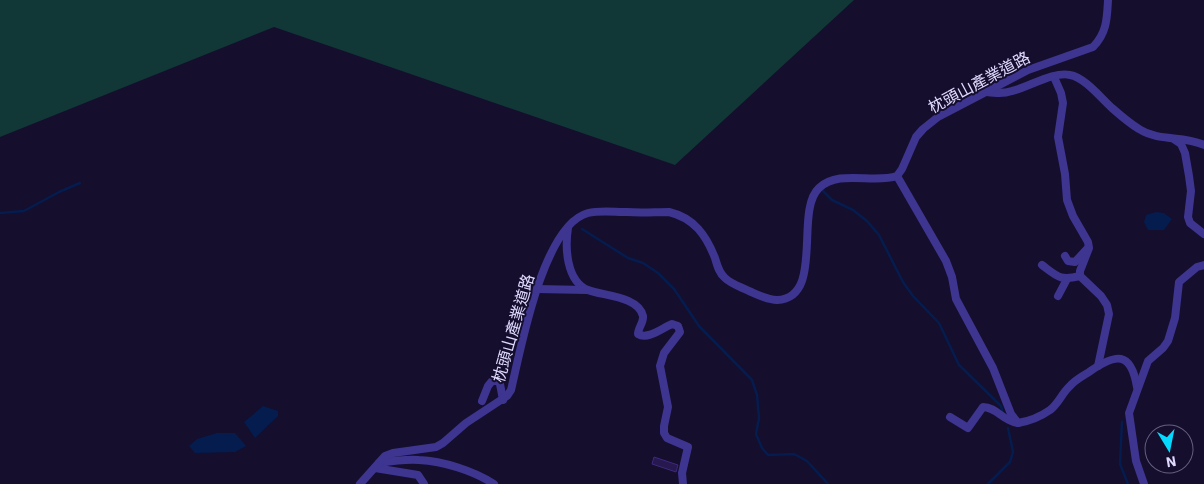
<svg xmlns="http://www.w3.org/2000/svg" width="1204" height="484" font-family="'IBM Plex Sans','Noto Sans TC',sans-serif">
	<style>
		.green { fill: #113737 }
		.water { fill: #051c4f }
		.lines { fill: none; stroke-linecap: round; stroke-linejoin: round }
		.stream { stroke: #051c4f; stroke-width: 2.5 }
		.building { fill: #27194f; stroke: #3e287e }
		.street { stroke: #3d3590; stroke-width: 8 }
		.labels { text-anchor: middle; stroke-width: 4; stroke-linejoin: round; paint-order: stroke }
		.street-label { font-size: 16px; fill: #e0daff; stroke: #150e2d }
	</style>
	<rect width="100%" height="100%" fill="#150e2d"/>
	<polygon class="green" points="0,0 854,0 675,165 274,27 0,137"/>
	<g class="water">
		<polygon points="1156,212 1164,213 1172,219 1164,230 1148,230 1144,222 1146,215"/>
		<polygon points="263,406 278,411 278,416 255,438 244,422"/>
		<polygon points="217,433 235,433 246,446 235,452 195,453 189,446 197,439"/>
	</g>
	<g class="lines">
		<g class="stream">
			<polyline points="823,191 832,200 853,210 867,221 879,235 903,282 913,296 939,323 959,365 1001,406 1003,414"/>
			<polyline points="0,213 24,211 59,192 80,183"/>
			<polyline points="582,229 628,258 643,263 658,273 674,289 699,326 752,380 757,395 759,418 756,434 762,448 768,455 794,454 807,461 828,484"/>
			<polyline points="1122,422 1120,464 1128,484"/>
			<polyline points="988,484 1010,462 1013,452 1008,428"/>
		</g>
	</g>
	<polygon class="building" points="654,457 678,465 676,472 652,464"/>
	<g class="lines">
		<g class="street">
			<polyline points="1054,77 1061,93 1063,103 1058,137 1065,174 1067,200 1073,216 1088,242 1089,248 1080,271 1080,276 1101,296 1107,305 1109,314 1098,366"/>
			<path d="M986,92C995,93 1003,94 1012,91C1029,87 1054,71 1070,75C1084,77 1101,98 1112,108C1120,115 1129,123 1139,129C1159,142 1183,135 1204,145"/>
			<polyline points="1175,140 1181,144 1185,153 1189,176 1191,191 1188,217 1190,223 1204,234"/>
			<path d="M897,176L946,261L952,277L956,299L993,368L1011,414L1018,423C1030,421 1040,417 1050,410C1059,403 1062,393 1070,386C1075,380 1083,376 1089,372C1116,353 1131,351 1137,387"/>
			<path d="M568,228C565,247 566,281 588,290C603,296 638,296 643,316C644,322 638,328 638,334C648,340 662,328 672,324L678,326L680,332L664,353L660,366L668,407L664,426V433L667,438L688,447L682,473L683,484"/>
			<polyline points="1065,256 1068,261 1075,262 1087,249"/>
			<path d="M1042,265C1058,277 1060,281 1080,276"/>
			<polyline points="537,289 587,290"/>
			<polyline points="1058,296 1067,279"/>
			<polyline points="482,401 488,386 492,381 498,381 500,384 503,400"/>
			<path d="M950,417L968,428L983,407C997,407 1002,421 1018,423"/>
			<path d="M379,463C392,461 406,459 419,460C443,461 474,471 494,484"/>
			<polyline points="375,468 418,475 424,484"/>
			<path d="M360,484L385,456L393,453L436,447L443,443L466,423L507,396L511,390C521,348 543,225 588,213C600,210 614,212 627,212C641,213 655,212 669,212C694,218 706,235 715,258C717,265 719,273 725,278C731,284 741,287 749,291C758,295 767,300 777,300C825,298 794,211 819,188C839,169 873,184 897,176L902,169L916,137L923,129L938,117L1028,70L1093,47C1107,33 1107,18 1108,0"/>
			<polyline points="1144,484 1136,461 1129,413 1148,361 1163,348 1168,341 1175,318 1179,282 1197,267 1204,265"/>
		</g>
	</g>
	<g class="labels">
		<g class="street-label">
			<text transform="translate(979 82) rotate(-28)" y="6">枕頭山產業道路</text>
			<text transform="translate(513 328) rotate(-74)" y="6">枕頭山產業道路</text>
		</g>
	</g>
	<g transform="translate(1169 449) rotate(170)"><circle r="24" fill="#150e2d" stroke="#666081"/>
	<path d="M0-4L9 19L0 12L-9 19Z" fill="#06d9ff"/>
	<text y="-8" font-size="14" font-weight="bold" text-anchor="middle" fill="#e0daff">N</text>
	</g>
</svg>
